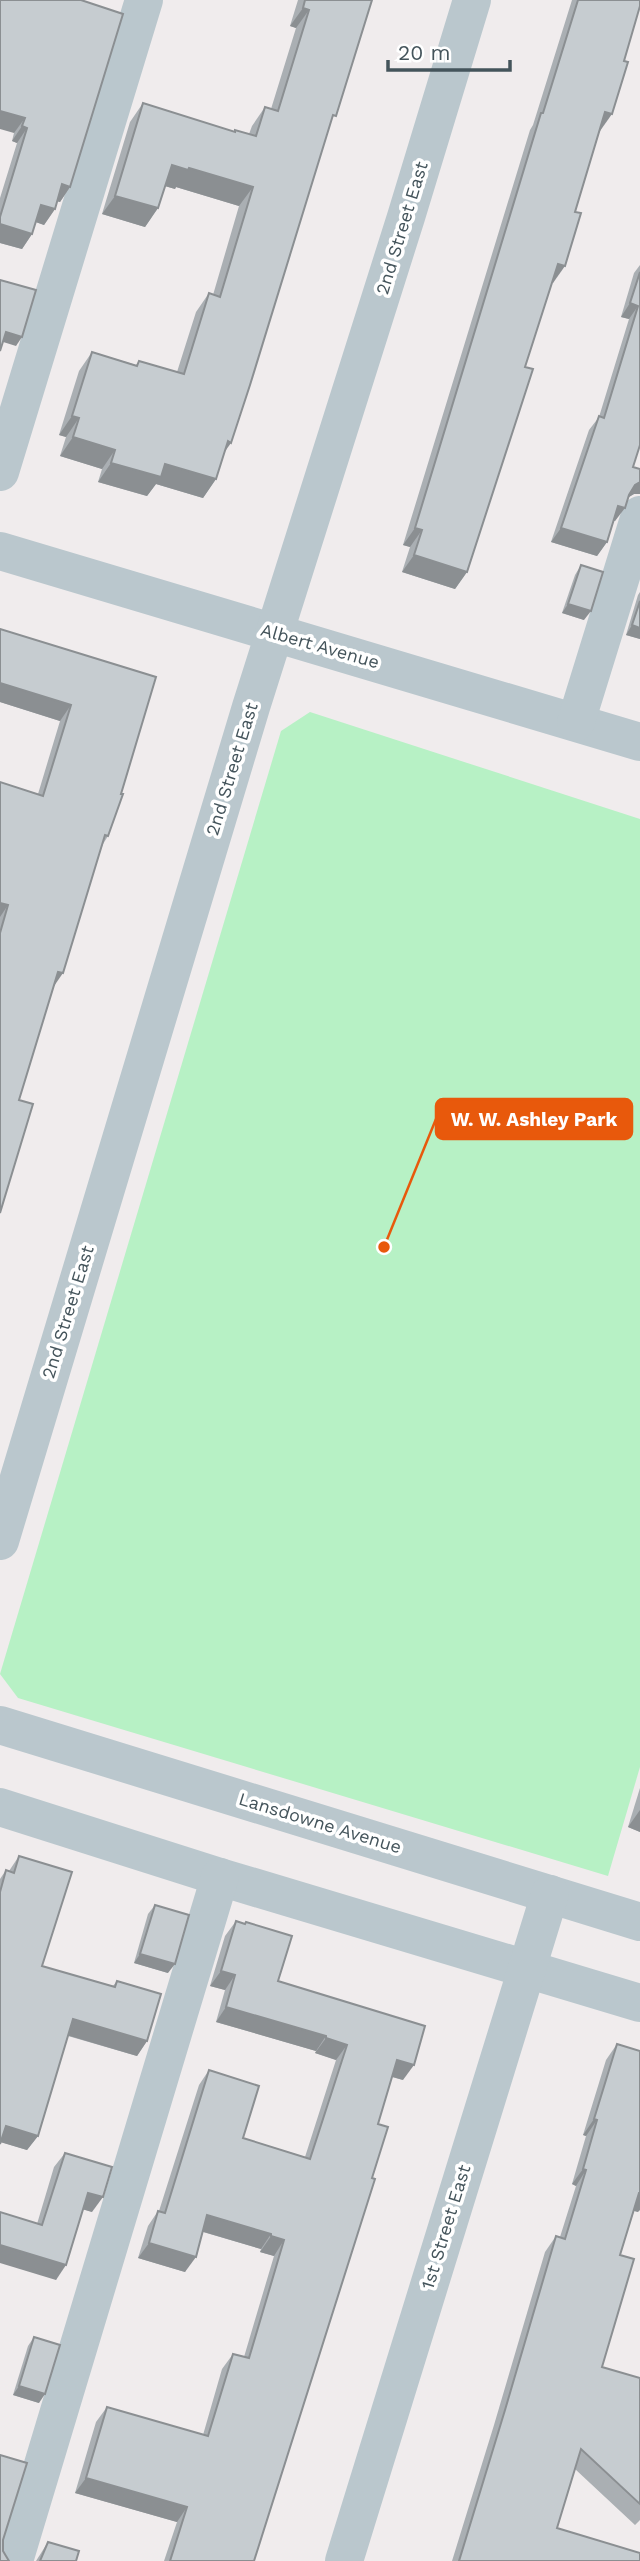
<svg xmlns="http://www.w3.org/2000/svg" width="640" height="2561" font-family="'Work Sans',sans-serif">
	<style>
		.green { fill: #b7f1c5 }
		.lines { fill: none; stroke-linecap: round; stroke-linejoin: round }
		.minor { stroke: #bac7cd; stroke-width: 38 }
		.wall { fill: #aaafb3 }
		.shaded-wall { fill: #8b8f92 }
		.building { fill: #c6ccd0; stroke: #8b8f92; stroke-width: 2 }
		.labels { text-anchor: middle; stroke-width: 7; stroke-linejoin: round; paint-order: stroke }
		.street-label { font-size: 18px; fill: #44545b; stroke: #fff }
		.leader { fill: none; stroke: #e8590c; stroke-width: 2.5 }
		.callout-dot { fill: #e8590c; stroke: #fff; stroke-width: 2.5 }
		.callout { fill: #e8590c; stroke: #e8590c; stroke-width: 2.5 }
		.callout-label { font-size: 19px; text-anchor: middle; font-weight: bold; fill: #fff }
	</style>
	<rect width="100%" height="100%" fill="#f0eced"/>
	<polygon class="green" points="310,712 640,819 640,1767 608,1876 18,1698 0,1674 281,731"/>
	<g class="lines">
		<g class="minor">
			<polyline points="0,472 144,0"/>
			<polyline points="0,551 640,742"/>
			<polyline points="576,722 640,515"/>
			<polyline points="0,1541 251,707 406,217 472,0"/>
			<polyline points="0,1725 640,1922"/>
			<polyline points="0,1807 220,1877 640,2003"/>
			<polyline points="14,2561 220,1877"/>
			<polyline points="344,2561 550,1894"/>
		</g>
	</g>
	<g class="wall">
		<polygon points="0,0 70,187 60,202 57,201 55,209 44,225 36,222 32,234 22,249 0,243 0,198 17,143 12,141 14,133"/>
		<polygon points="298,0 372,0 330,125 216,479 203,498 156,484 147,496 98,482 102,469 60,456 66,437 59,435 79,371 92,352 136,365 139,361 177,372 196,312 209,293 213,295 239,206 176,187 175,189 165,186 158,208 145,227 102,214 130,122 143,103 234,132 235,130 249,134 252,126 265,107 271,109 296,28 290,26"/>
		<polygon points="572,0 640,0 553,283 552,283 525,367 467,572 455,589 402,572 410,547 403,545 530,130 533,125"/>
		<polygon points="640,265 640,445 633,467 634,494 628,497 615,521 613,521 607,542 597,556 551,542 589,430 599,417 629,319 621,317 634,273"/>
		<polygon points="581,565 584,620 562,613 575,575"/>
		<polygon points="640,592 640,639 626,635 638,595"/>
		<polygon points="156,677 108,836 103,844 54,986 19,1100 0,1213 0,782 38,794 60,721 0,702"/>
		<polygon points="640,1788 640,1832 628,1827"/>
		<polygon points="19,1856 42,1966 113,1986 117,1981 147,2041 137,2056 68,2036 38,2136 27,2150 1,2142 0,2144 0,1879 6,1870 9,1871"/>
		<polygon points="155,1905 168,1973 134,1963 148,1914"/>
		<polygon points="236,1921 244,1924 246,1922 278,1981 403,2080 392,2077 378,2124 254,2561 164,2561 177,2522 75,2493 96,2422 107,2407 203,2435 222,2369 233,2354 244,2357 274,2256 260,2252 261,2249 203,2232 185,2272 138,2258 148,2226 158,2211 159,2211 199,2085 209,2070 243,2138 305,2157 336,2060 315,2053 316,2051 216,2022 225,1990 210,1986 225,1936"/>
		<polygon points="617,2044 638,2212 634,2211 620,2255 602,2367 640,2378 640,2520 635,2525 575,2469 557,2528 640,2561 452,2561 494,2425 545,2252 556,2236 560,2237 576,2186 572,2184 586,2136 583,2135 606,2060"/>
		<polygon points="65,2153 92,2212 83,2209 56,2280 37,2224 54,2167"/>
		<polygon points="34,2337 39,2403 13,2395 28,2346"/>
		<polygon points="48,2542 76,2561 36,2561"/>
	</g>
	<g class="shaded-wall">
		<polygon points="303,8 309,10 296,28 290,26"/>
		<polygon points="0,111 25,118 14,133 0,129"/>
		<polygon points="605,112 612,114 600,131 593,128"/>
		<polygon points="22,126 27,128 17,143 12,141"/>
		<polygon points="172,165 189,168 253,187 239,206 176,187 175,189 158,184"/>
		<polygon points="62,184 70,187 60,202 52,200"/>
		<polygon points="115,196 158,208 145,227 102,214"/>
		<polygon points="41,205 55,209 44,225 30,220"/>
		<polygon points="0,224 32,234 22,249 0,243"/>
		<polygon points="558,264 565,266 553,283 546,281"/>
		<polygon points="630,303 638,306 629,319 621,317"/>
		<polygon points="6,332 22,337 16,346 0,341"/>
		<polygon points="72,416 79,418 66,437 59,435"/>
		<polygon points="73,437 115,450 102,469 60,456"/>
		<polygon points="228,441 231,443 218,461"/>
		<polygon points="111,463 165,464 216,479 203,498 156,484 147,496 98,482"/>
		<polygon points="640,482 640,494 634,494 626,499 635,485"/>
		<polygon points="618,506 625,508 615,521 608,519"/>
		<polygon points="415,528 422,530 410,547 403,545"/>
		<polygon points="561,528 607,542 597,556 551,542"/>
		<polygon points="414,555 467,572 455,589 402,572"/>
		<polygon points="568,604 591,611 584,620 562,613"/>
		<polygon points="632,625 640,628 640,639 626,635"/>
		<polygon points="0,683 71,705 60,721 0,702"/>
		<polygon points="0,903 8,905 0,917"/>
		<polygon points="58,972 63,973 52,989"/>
		<polygon points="640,1810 640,1832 628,1827"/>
		<polygon points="140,1954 175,1964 168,1973 134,1963"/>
		<polygon points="221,1971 235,1975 225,1990 210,1986"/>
		<polygon points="226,2007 326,2036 316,2051 216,2022"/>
		<polygon points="73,2019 147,2041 137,2056 63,2034"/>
		<polygon points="326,2038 347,2045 336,2060 315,2053"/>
		<polygon points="397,2060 414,2065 403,2080 386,2075"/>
		<polygon points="594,2119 597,2120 586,2136 583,2135"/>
		<polygon points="6,2126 38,2136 27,2150 0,2142"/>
		<polygon points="583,2169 586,2170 576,2186 572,2184"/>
		<polygon points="88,2193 103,2197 92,2212 78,2208"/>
		<polygon points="639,2193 640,2193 640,2210 638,2212 628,2209"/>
		<polygon points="207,2215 271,2234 261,2249 197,2230"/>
		<polygon points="271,2236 284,2240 274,2256 260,2252"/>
		<polygon points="149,2243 196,2257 185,2272 138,2258"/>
		<polygon points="0,2245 66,2265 56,2280 0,2263"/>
		<polygon points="19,2386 45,2394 39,2403 13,2395"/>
		<polygon points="86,2478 187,2507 177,2522 75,2493"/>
	</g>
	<g class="building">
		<polygon points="0,0 81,0 123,14 70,187 62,184 55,209 41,205 32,234 0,224 0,217 27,128 22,126 25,118 0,111"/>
		<polygon points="305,0 372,0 336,116 333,115 250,385 231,443 228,441 216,479 165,464 161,477 111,463 115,450 73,437 79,418 72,416 92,352 137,366 139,361 184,374 209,293 220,297 253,187 189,168 188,170 172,165 158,208 115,196 143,103 235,132 235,130 256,136 265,107 278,111 309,10 303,8"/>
		<polygon points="578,0 640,0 640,6 624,61 628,62 612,114 605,112 575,212 581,213 565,266 558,264 525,367 533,369 467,572 414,555 422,530 415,528 541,113 543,113"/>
		<polygon points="640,272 640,445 633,467 640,469 640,482 635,485 629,495 625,508 618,506 607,542 561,528 599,416 604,418 638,306 630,303"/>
		<polygon points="0,280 36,290 22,337 6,332 0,351"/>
		<polygon points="581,565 603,572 591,611 568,604"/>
		<polygon points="640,601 640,628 632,625"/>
		<polygon points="0,629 156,677 121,794 123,794 108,836 105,835 63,973 58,972 19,1100 33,1104 0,1213 0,933 8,905 0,903 0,782 43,796 71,705 0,683"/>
		<polygon points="19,1856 72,1872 42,1966 115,1987 117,1981 161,1994 147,2041 73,2019 38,2136 6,2126 0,2144 0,1892 6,1870 14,1873"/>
		<polygon points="155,1905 189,1915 175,1964 140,1954"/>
		<polygon points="236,1921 245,1924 246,1922 292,1936 278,1981 425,2026 414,2065 397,2060 378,2124 388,2127 372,2178 375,2179 254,2561 170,2561 187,2507 86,2478 107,2407 208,2436 233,2354 249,2358 284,2240 271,2236 271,2234 207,2215 196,2257 149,2243 158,2211 165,2213 209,2070 259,2086 243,2138 310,2159 347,2045 326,2038 326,2036 226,2007 235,1975 221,1971"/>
		<polygon points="617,2044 640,2051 640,2193 639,2193 620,2255 634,2259 602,2367 640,2378 640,2504 581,2449 557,2528 640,2553 640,2561 459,2561 505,2410 556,2236 565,2239 586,2170 583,2169 597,2120 594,2119"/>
		<polygon points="65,2153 112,2167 103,2197 88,2193 66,2265 0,2245 0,2212 42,2225"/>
		<polygon points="34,2337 60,2345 45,2394 19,2386"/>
		<polygon points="0,2455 27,2463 3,2540 3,2551 9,2561 0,2561"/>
		<polygon points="48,2542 79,2551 76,2561 40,2561"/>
	</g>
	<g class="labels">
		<g class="street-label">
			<text transform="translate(402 228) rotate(-73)" y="6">2nd Street East</text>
			<text transform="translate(320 646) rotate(16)" y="6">Albert Avenue</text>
			<text transform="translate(232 769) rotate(-73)" y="6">2nd Street East</text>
			<text transform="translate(68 1312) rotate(-73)" y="6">2nd Street East</text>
			<text transform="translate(320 1823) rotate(17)" y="6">Lansdowne Avenue</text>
			<text transform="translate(446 2227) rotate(-73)" y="6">1st Street East</text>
		</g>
	</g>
	<path class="leader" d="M384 1247L436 1119"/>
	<circle class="callout-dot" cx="384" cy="1247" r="7"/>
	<rect class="callout" x="436" y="1099" width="196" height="40" rx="7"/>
	<g class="callout-label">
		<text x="534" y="1126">W. W. Ashley Park</text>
	</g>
	<path d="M388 60v10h122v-10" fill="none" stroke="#44545b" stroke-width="3.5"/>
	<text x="398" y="60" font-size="21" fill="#44545b" stroke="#ffffff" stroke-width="5" paint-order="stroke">20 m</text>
</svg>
